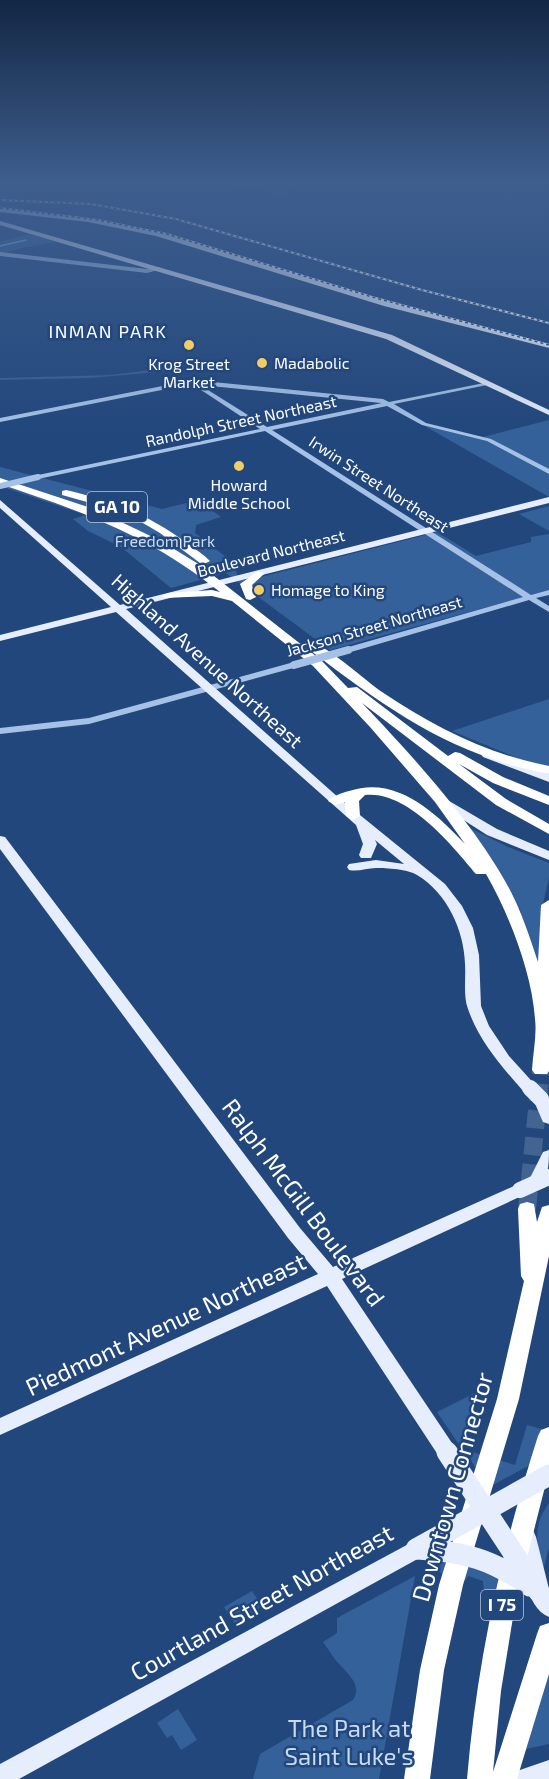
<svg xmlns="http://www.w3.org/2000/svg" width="549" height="1779" font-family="'Exo 2',sans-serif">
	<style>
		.green { fill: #35619a }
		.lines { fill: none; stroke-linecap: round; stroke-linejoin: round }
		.stream { stroke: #99bce7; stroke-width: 1.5 }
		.highway-tunnel { stroke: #436390; stroke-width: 18; stroke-dasharray: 18 9; stroke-linecap: butt }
		.minor { fill: #a5c1e6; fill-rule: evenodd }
		.major { fill: #e6eefd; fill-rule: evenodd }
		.highway { fill: #fff; fill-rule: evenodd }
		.rail-casing { stroke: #fff; stroke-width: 2 }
		.rail { stroke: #22477c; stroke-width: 1.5; stroke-dasharray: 3; stroke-linecap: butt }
		.minor-bridge-far1 { stroke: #a5c1e6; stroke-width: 6 }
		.minor-bridge { stroke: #a5c1e6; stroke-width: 8 }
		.major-bridge-far1 { stroke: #e6eefd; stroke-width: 16 }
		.major-bridge { stroke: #e6eefd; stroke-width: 21 }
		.poi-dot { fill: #f1cc67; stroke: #22477c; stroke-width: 2 }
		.labels { text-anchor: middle; stroke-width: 5; stroke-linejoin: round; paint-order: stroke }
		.far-poi-label { font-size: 16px; fill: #fff; stroke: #22477c; text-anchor: start }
		.far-street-label { font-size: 16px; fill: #fff; stroke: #22477c }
		.far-park-label { font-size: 16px; fill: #c8dbf4; stroke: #22477c }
		.far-neighbourhood-label { font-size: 18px; letter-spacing: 1.5px; fill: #fff; stroke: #22477c }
		.shield { fill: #22477c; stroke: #bdc8d8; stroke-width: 1.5 }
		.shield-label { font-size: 18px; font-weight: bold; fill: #fff }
		.street-label { font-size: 20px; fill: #fff; stroke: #22477c }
		.near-street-label { font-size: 24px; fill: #fff; stroke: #22477c }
		.near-park-label { font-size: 24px; fill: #c8dbf4; stroke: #22477c }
	</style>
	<rect width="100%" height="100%" fill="#22477c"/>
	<g class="green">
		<polygon points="226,183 295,183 297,184 281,196 258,186 239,189"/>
		<polygon points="29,234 57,242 22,248 0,254 0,242"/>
		<polygon points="167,368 170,371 89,378 0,380 0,378 110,375"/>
		<polygon points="549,420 549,497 423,425 479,438"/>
		<polygon points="0,467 162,509 198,500 221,517 196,525 195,533 235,564 237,575 245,581 437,532 476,556 531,542 531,537 549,534 549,590 330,650 226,573 171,588 121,547 88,531 73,519 86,515 0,486"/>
		<polygon points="549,506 549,531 519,514"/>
		<polygon points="549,699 549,767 522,760 452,731"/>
		<polygon points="466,826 508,847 549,863 549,878 543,904 541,966 537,966 520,910"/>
		<polygon points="477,1392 460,1446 437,1412"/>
		<polygon points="527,1425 549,1431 549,1455 489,1487 463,1449 515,1465"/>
		<path d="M549,1503V1548L543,1570C537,1544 532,1526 549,1503Z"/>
		<path d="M444,1562L476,1564L512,1587L522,1604C502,1614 483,1603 483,1581L468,1576L466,1580C449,1584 443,1571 429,1567Z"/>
		<path d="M415,1576L379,1779H253L260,1754L353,1700C362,1686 350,1676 341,1666C334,1659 329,1650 323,1642L337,1633V1618Z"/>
		<polygon points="252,1591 260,1603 259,1609 235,1624 224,1607"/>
		<polygon points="549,1665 549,1744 526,1749"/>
		<polygon points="178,1709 197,1740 181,1750 172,1735 167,1738 157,1723"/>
	</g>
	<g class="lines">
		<polyline class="stream" points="0,246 26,240"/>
		<polyline class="highway-tunnel" points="527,1209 541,1070"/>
		<g class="minor">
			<polygon points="0,252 147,269 159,267 162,269 147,273 0,256"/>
			<path d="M193,380L383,399L389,402L489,382L490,383L487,385L394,404L426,423L491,439L549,469V474L487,441L422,425L387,406L272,430L531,595L549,590V595L536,598L549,606V612L529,600L351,652H345V648L523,597L265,431L38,479L35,477L38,475L260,429L192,384L0,422V418ZM200,385L381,403H382L267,427Z"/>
			<polygon points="294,662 297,663 297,667 89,724 0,734 0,728 89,718"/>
		</g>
		<g class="major">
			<polygon points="0,208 88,218 157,232 390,302 549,344 549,348 384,306 156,236 88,222 0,212"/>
			<polygon points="0,221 392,335 549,410 549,415 386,339 0,225"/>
			<path d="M549,497V503L126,609L339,798L445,884L462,906L473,928L479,955L481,1006L489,1026L509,1056L538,1088L536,1092H524C502,1067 479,1041 468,1009C463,996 466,978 465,964C464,930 447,893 417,875C408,869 387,868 376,868C367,868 358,872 349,870L347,867L349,864L376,860L404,864L375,840L377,844L371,858H361L359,855L363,844L356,825L116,612L0,641V635L111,607L0,508V500L120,605Z"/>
			<polygon points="487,750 549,774 549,782 483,757 481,754"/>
			<polygon points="444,798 497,829 549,851 549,860 487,835 440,805 438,802"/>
			<polygon points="0,836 5,837 300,1228 333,1267 514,1186 520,1184 526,1186 528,1190 526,1194 342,1279 454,1446 457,1452 454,1458 447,1460 440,1458 327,1286 0,1435 0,1418 318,1274 288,1238 0,849"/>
			<polygon points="541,1094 547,1095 549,1099 549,1124 543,1122 533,1099 535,1095"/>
			<path d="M549,1150C549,1165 548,1175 541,1188L535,1190L529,1188L527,1184L543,1152Z"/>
			<path d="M526,1528L533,1530L536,1537L549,1589V1617C525,1608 521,1560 516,1537L519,1530Z"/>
			<polygon points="416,1540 423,1542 426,1549 423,1556 19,1779 0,1779 0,1764"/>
			<polygon points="549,1760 549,1779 513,1779 517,1771"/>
		</g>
		<g class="highway">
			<path d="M0,478L94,509L161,541L200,565L321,660L348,688L357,687L448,756L455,752L460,753L503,777L549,796V805L493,783L459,764L506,799L549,824V834L496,805L362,703C412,755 476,826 510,890C522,913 530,938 538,962L541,905L549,900V1071L547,1074H535L532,1070C533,1053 537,1035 535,1019C532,973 509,914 486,874H476C452,845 407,790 365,795L359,801L360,816L353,820L346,816L345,802L335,805L328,801C333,796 341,793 349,791C396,775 435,812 465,844L435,802L370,727L313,666L232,601L212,596L164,598L162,596L168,593L212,590L220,592C150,536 84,512 0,484Z"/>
			<path d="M66,490C112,501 150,515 188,544C195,549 203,554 210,561L204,564L200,563L160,533L136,519L105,507L62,495V491Z"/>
			<polygon points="258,571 264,574 252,585 256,597 250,600 246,599 240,584"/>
			<path d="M315,644C331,649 366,681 382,692C434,727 487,754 549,766V774C451,755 389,710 311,651L309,648Z"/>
			<polygon points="527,1202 534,1204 537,1222 542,1207 549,1205 549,1256 519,1399 463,1585 444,1670 430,1779 404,1779 420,1670 439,1585 497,1399 524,1281 521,1276 518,1209 520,1204"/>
			<path d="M549,1427V1471L515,1605L501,1691L493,1772L537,1634L540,1626L549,1623V1674L517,1779H467C477,1661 502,1548 538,1436L541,1430Z"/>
		</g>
		<defs>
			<g id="rail">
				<polyline points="0,200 91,204 176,219 422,290 549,323"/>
				<polyline points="0,208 98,220 167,234 372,297 549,345"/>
			</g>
		</defs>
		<use href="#rail" class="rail-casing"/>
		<use href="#rail" class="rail"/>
		<polyline class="minor-bridge-far1" points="0,486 38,477"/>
		<polyline class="minor-bridge" points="294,665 348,650"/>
		<g class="major-bridge-far1">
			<polyline points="530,1088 541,1099"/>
			<polyline points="520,1190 549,1177"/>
		</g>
		<g class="major-bridge">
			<polyline points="447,1452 539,1592"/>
			<polyline points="416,1549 549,1475"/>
			<path d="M418,1549C465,1552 491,1559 530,1586"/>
		</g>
	</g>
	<linearGradient id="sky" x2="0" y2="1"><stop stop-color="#132744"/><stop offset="0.42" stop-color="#3e5e8e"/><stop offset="1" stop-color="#3e5e8e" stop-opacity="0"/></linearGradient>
	<rect width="549" height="432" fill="url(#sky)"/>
	<g class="poi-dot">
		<circle cx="189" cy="345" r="6"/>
		<circle cx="262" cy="363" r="6"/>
		<circle cx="239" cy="466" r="6"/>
		<circle cx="259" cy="590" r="6"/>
	</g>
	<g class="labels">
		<g class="far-poi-label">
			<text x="274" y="369">Madabolic</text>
			<text x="189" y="370" text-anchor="middle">Krog Street<tspan x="189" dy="18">Market</tspan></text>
			<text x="239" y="491" text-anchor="middle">Howard<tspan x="239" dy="18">Middle School</tspan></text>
			<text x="271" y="596">Homage to King</text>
		</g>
		<g class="far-street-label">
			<text transform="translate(241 421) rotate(-12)" y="6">Randolph Street Northeast</text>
			<text transform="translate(379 484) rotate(33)" y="6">Irwin Street Northeast</text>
			<text transform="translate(271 553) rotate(-14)" y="6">Boulevard Northeast</text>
			<text transform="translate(374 626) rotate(-16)" y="6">Jackson Street Northeast</text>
		</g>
		<g class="far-park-label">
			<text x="165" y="547">Freedom Park</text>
		</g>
		<g class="far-neighbourhood-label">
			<text x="108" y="338">INMAN PARK</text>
		</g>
		<g class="shield">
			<rect x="87" y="492" width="60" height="30" rx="4.5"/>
			<rect x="481" y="1590" width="42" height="30" rx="4.5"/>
		</g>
		<g class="shield-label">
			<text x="117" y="513">GA 10</text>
			<text x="502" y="1611">I 75</text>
		</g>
		<g class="street-label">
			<text transform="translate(207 661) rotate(42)" y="7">Highland Avenue Northeast</text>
		</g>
		<g class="near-street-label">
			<text transform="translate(303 1203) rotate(53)" y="8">Ralph McGill Boulevard</text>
			<text transform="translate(166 1325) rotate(-25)" y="8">Piedmont Avenue Northeast</text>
			<text transform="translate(453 1487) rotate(-74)" y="8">Downtown Connector</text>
			<text transform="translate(262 1603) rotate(-29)" y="8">Courtland Street Northeast</text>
		</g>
		<g class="near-park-label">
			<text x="349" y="1737">The Park at<tspan x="349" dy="28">Saint Luke's</tspan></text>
		</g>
	</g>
</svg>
